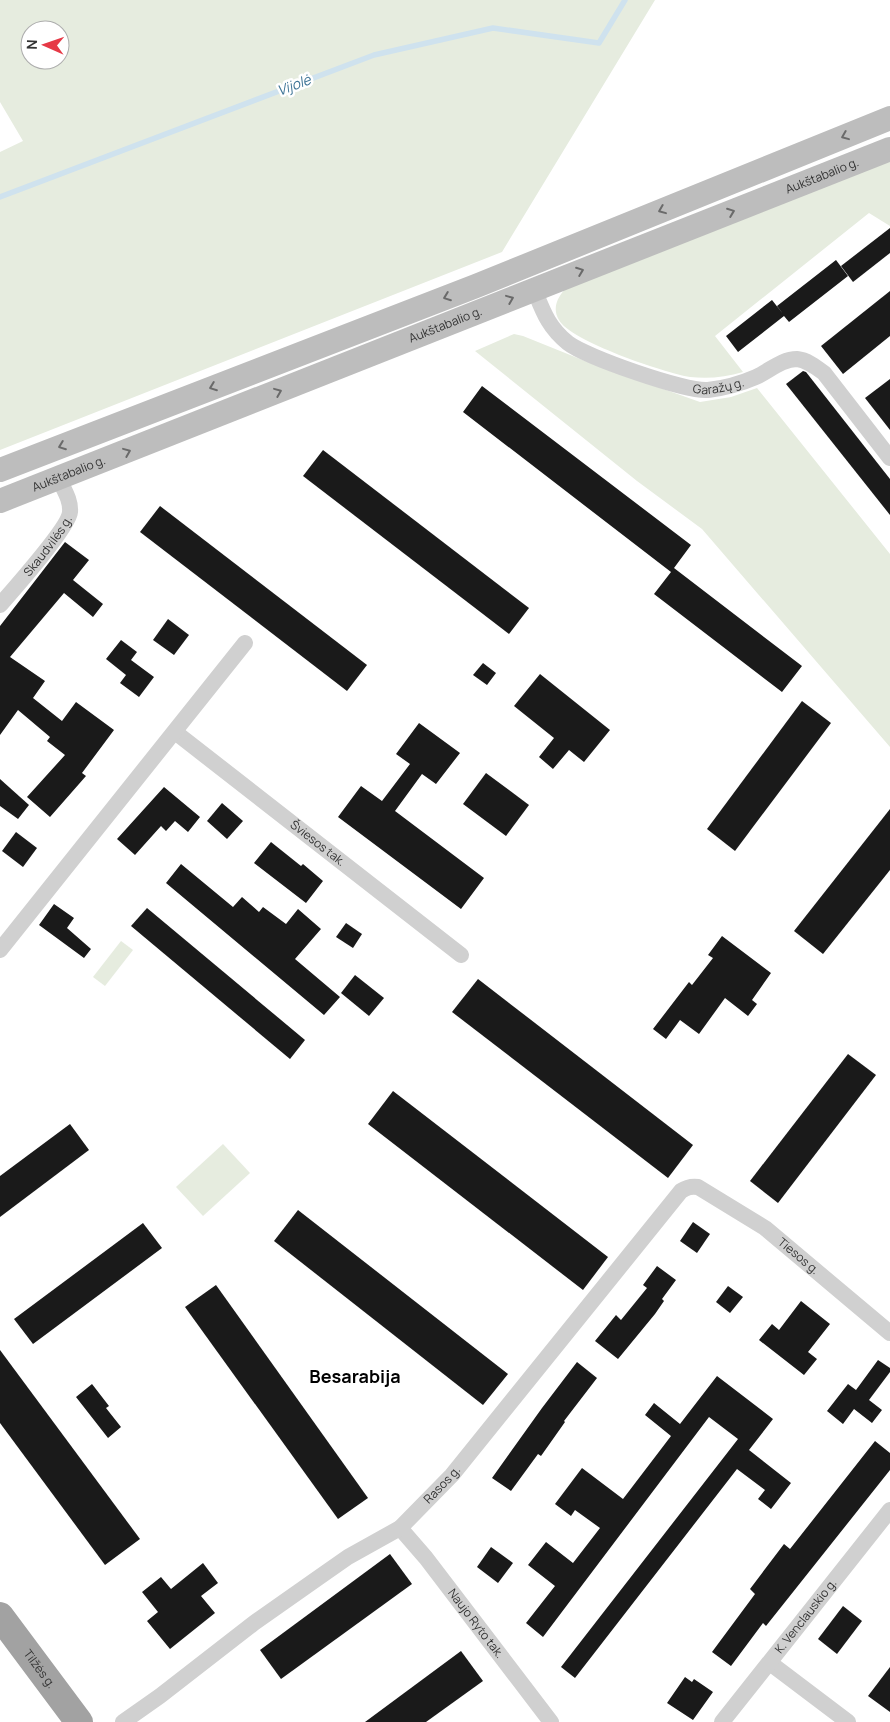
<svg xmlns="http://www.w3.org/2000/svg" width="890" height="1722" font-family="Manrope,sans-serif">
	<style>
		.green { fill: #e6ecdf; fill-rule: evenodd }
		.lines { fill: none; stroke-linecap: round; stroke-linejoin: round }
		.stream { stroke: #cfe2ee; stroke-width: 5.5 }
		.building { fill: #1a1a1a }
		.minor { stroke: #d0d0d0; stroke-width: 16 }
		.secondary { stroke: #bdbdbd; stroke-width: 24 }
		.trunk { stroke: #a2a2a2; stroke-width: 28 }
		.oneway { stroke: #6a6a6a }
		.labels { text-anchor: middle; stroke-width: 5; stroke-linejoin: round; paint-order: stroke }
		.street-label { font-size: 12px; fill: #333; stroke: #fff }
		.water-label { font-size: 14px; font-style: italic; fill: #3f7597; stroke: #fff }
		.district-label { font-size: 18px; font-weight: bold; fill: #000; stroke: #fff }
	</style>
	<rect width="100%" height="100%" fill="#fff"/>
	<g class="green">
		<path d="M0,0H655L502,252L0,450V152L23,141L0,102ZM30,30H60V60H30Z"/>
		<path d="M890,158V226L869,213L715,336L743,372C726,377 709,379 690,377C665,373 570,341 559,320C551,307 559,295 568,286Z"/>
		<polygon points="514,334 523,336 590,363 700,402 731,397 757,388 890,554 890,747 702,529 637,481 475,351"/>
		<polygon points="121,941 133,950 105,986 93,977"/>
		<polygon points="223,1144 250,1173 203,1216 176,1187"/>
	</g>
	<g class="lines">
		<polyline class="stream" points="0,197 374,55 493,28 599,43 625,0"/>
	</g>
	<g class="building">
		<polygon points="890,228 890,253 853,282 841,266"/>
		<polygon points="836,260 848,276 789,322 784,316 738,352 726,336 772,300 783,314 777,306"/>
		<polygon points="890,291 890,336 843,374 821,346"/>
		<polygon points="803,371 806,372 890,479 890,515 786,384"/>
		<polygon points="890,379 890,430 865,398"/>
		<polygon points="482,386 691,545 674,568 802,666 782,692 654,594 671,572 463,412"/>
		<polygon points="323,450 529,608 509,634 303,476"/>
		<polygon points="160,506 367,665 347,691 140,532"/>
		<polygon points="65,542 89,560 73,580 103,604 93,617 64,593 10,657 45,681 33,698 62,721 76,702 114,730 82,773 86,776 50,817 27,797 65,755 47,741 50,737 18,710 0,735 0,626"/>
		<polygon points="168,619 189,635 174,655 153,640"/>
		<polygon points="121,640 137,652 131,660 154,677 139,697 120,683 126,675 106,659"/>
		<polygon points="483,663 496,673 487,685 473,675"/>
		<polygon points="540,674 610,730 584,762 569,750 553,769 539,757 554,738 514,706"/>
		<polygon points="802,701 831,723 735,851 707,829"/>
		<polygon points="419,723 460,753 436,784 422,774 395,811 484,878 461,909 338,817 361,786 382,801 410,764 396,754"/>
		<polygon points="486,773 529,805 506,836 463,804"/>
		<polygon points="0,779 29,805 18,819 0,806"/>
		<polygon points="164,787 200,817 188,832 175,821 166,831 161,826 135,855 117,839"/>
		<polygon points="222,803 243,821 227,839 207,821"/>
		<polygon points="890,809 890,870 823,954 794,931"/>
		<polygon points="16,832 37,848 23,867 2,851"/>
		<polygon points="271,842 301,866 303,864 323,881 306,903 254,863"/>
		<polygon points="181,864 233,907 242,897 259,912 263,907 286,924 298,909 321,929 295,959 340,997 324,1015 166,883"/>
		<polygon points="54,904 74,918 67,928 91,949 84,958 39,925"/>
		<polygon points="147,908 305,1040 290,1059 131,926"/>
		<polygon points="346,923 362,934 353,948 336,937"/>
		<polygon points="722,936 771,973 752,1000 757,1004 748,1016 725,998 699,1034 680,1020 666,1039 653,1029 689,982 692,985 713,958 708,955"/>
		<polygon points="355,975 384,998 369,1016 341,993"/>
		<polygon points="478,979 693,1145 668,1178 452,1012"/>
		<polygon points="848,1054 876,1075 778,1203 750,1181"/>
		<polygon points="393,1091 608,1257 583,1290 368,1124"/>
		<polygon points="70,1124 89,1150 0,1217 0,1176"/>
		<polygon points="298,1210 508,1374 483,1405 274,1241"/>
		<polygon points="693,1222 710,1234 697,1253 680,1241"/>
		<polygon points="143,1223 162,1248 33,1344 14,1319"/>
		<polygon points="657,1266 676,1280 662,1299 664,1301 655,1314 618,1359 595,1341 616,1315 621,1320 647,1288 643,1285"/>
		<polygon points="216,1285 368,1498 338,1519 185,1307"/>
		<polygon points="728,1286 743,1297 730,1313 716,1302"/>
		<polygon points="801,1301 830,1324 808,1352 817,1359 804,1375 759,1340 772,1324 779,1330"/>
		<polygon points="0,1350 140,1539 105,1565 0,1423"/>
		<polygon points="878,1360 890,1368 890,1372 869,1400 882,1410 872,1423 854,1409 843,1424 827,1411 848,1384 856,1390"/>
		<polygon points="577,1362 597,1378 564,1421 565,1422 541,1456 538,1454 511,1491 492,1478 542,1408"/>
		<polygon points="717,1376 773,1419 749,1450 791,1483 771,1509 758,1499 765,1490 737,1469 575,1678 561,1667 738,1439 709,1417 543,1637 526,1623 555,1586 528,1565 546,1542 573,1563 600,1528 575,1510 571,1516 555,1504 582,1468 623,1499 671,1436 645,1415 654,1403 680,1424"/>
		<polygon points="92,1384 109,1406 106,1408 121,1427 108,1438 76,1397"/>
		<polygon points="875,1441 890,1453 890,1470 766,1626 763,1623 731,1666 712,1652 755,1594 750,1589 784,1544 790,1549"/>
		<polygon points="491,1547 513,1563 498,1583 477,1567"/>
		<polygon points="390,1554 412,1584 281,1679 260,1650"/>
		<polygon points="203,1563 218,1583 201,1596 215,1613 170,1649 147,1621 158,1612 142,1592 161,1577 171,1589"/>
		<polygon points="843,1606 862,1621 837,1654 818,1639"/>
		<polygon points="461,1651 483,1681 426,1722 365,1722"/>
		<polygon points="890,1667 890,1712 868,1696"/>
		<polygon points="685,1677 692,1682 694,1679 713,1692 693,1720 667,1703"/>
	</g>
	<g class="lines">
		<g class="minor">
			<path id="s1" d="M534,289C543,311 548,327 568,343C586,357 686,392 708,390C725,388 740,384 756,377C769,371 782,359 797,359C807,360 816,367 824,373L890,458"/>
			<path id="s2" d="M0,605C13,590 69,527 70,512C71,500 64,490 59,479"/>
			<path id="s3" d="M175,732L461,955"/>
			<polyline points="0,950 245,643"/>
			<path id="s4" d="M400,1528L426,1558L551,1722"/>
			<polyline points="770,1663 848,1722"/>
			<path id="s5" d="M123,1722L160,1696L254,1623L318,1578L348,1557L400,1528L452,1475L681,1191C687,1187 691,1186 698,1187L765,1228L890,1333"/>
			<path id="s6" d="M722,1722L890,1510"/>
		</g>
		<g class="secondary">
			<polyline points="0,470 476,286 890,118"/>
			<path id="s7" d="M0,501L890,149"/>
		</g>
		<path class="trunk" id="s8" d="M0,1616L79,1722"/>
	</g>
	<defs><path id="oneway-chevron" d="M-2-3.5L2.5 0L-2 3.5" fill="none" stroke-width="1.6" stroke-linecap="round" stroke-linejoin="round" transform="scale(1.25)"/></defs>
	<g class="oneway">
		<use href="#oneway-chevron" transform="translate(845 136) rotate(158)"/>
		<use href="#oneway-chevron" transform="translate(662 210) rotate(158)"/>
		<use href="#oneway-chevron" transform="translate(731 212) rotate(-21)"/>
		<use href="#oneway-chevron" transform="translate(580 271) rotate(-21)"/>
		<use href="#oneway-chevron" transform="translate(447 297) rotate(159)"/>
		<use href="#oneway-chevron" transform="translate(510 299) rotate(-22)"/>
		<use href="#oneway-chevron" transform="translate(213 387) rotate(159)"/>
		<use href="#oneway-chevron" transform="translate(278 392) rotate(-22)"/>
		<use href="#oneway-chevron" transform="translate(62 446) rotate(159)"/>
		<use href="#oneway-chevron" transform="translate(127 452) rotate(-22)"/>
	</g>
	<g class="labels">
		<g class="street-label">
			<text dy="4" stroke="none"><textPath href="#s7" startOffset="884">Aukštabalio g.</textPath></text>
			<text dy="4" stroke="none"><textPath href="#s7" startOffset="479">Aukštabalio g.</textPath></text>
			<text dy="4" stroke="none"><textPath href="#s1" startOffset="224">Garažų g.</textPath></text>
			<text dy="4" stroke="none"><textPath href="#s7" startOffset="74">Aukštabalio g.</textPath></text>
			<text dy="4" stroke="none"><textPath href="#s2" startOffset="76">Skaudvilės g.</textPath></text>
			<text dy="4" stroke="none"><textPath href="#s3" startOffset="181">Šviesos tak.</textPath></text>
			<text dy="4" stroke="none"><textPath href="#s5" startOffset="918">Tiesos g.</textPath></text>
			<text dy="4" stroke="none"><textPath href="#s5" startOffset="399">Rasos g.</textPath></text>
			<text dy="4" stroke="none"><textPath href="#s6" startOffset="135">K. Venclauskio g.</textPath></text>
			<text dy="4" stroke="none"><textPath href="#s4" startOffset="122">Naujo Ryto tak.</textPath></text>
			<text dy="4" stroke="none"><textPath href="#s8" startOffset="66">Tilžės g.</textPath></text>
		</g>
		<g class="water-label">
			<text transform="translate(294 85) rotate(-21)" y="5">Vijolė</text>
		</g>
		<g class="district-label">
			<text x="355" y="1383">Besarabija</text>
		</g>
	</g>
	<g transform="translate(45 45) rotate(272)"><circle r="24" fill="#ffffff" stroke="#adadad"/>
	<path d="M0-4L9 19L0 12L-9 19Z" fill="#e63946"/>
	<text y="-8" font-size="14" font-weight="bold" text-anchor="middle" fill="#333333">N</text>
	</g>
</svg>
